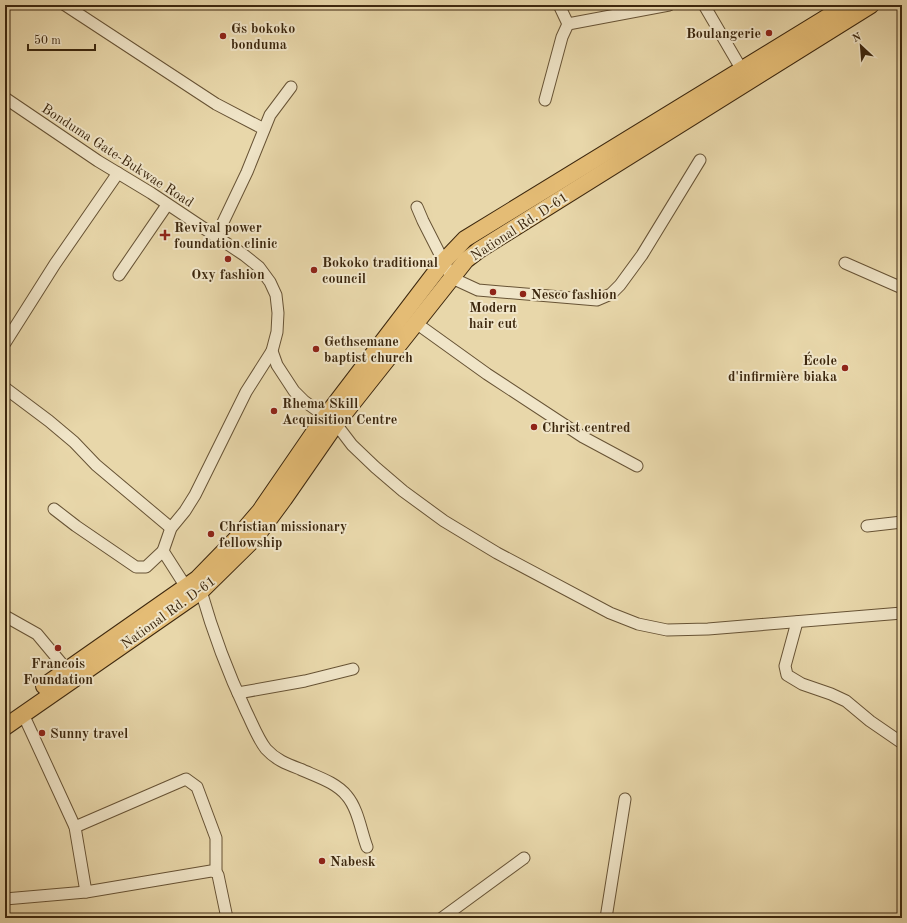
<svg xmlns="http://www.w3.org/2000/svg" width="907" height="923" font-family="'Old Standard TT',serif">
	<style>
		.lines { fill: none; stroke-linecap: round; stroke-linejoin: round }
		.minor-casing { stroke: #675335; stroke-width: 13 }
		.highway-casing { stroke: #3c270e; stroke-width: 18 }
		.minor { stroke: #f0e5c8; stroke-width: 11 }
		.highway { stroke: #e4bc75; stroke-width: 16 }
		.poi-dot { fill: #8f2418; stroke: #f0e5c8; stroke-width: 1.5 }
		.labels { text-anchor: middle; stroke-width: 4; stroke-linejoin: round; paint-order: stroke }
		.poi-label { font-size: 14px; font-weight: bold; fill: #3c270e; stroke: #f0e5c8; text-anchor: start }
		.street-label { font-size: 14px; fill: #3c270e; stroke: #f0e5c8 }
	</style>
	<rect width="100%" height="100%" fill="#e8d7aa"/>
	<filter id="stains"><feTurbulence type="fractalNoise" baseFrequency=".005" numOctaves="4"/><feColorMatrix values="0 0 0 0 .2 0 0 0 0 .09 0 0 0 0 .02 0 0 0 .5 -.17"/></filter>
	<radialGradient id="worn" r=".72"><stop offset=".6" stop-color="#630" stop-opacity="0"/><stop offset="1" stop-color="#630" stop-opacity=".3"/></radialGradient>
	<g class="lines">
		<defs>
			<g id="minor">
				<polyline points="65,5 216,104 264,129"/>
				<polyline points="559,5 568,24"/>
				<polyline points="704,5 742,70"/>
				<polyline points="5,98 98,161 151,193 244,255 259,267 270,282 276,295 278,313 277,332 272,351 277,365 294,391 304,401 336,424 352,445 375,467 403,491 444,521 497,553 610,613 638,624 667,630 708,629 902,613"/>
				<polyline points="545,100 562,37 568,24 669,5"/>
				<polyline points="417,207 423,221 452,278 478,290 597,300 611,294 620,285 642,255 700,160"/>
				<polyline points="216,237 247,172 270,115 291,87"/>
				<polyline points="845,263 902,288"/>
				<polyline points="119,275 167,205"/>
				<polyline points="416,323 487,374 583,437 637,466"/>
				<polyline points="5,343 55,264 118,173"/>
				<polyline points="5,388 49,421 74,442 96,465 171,528"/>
				<polyline points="54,509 76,526 136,567 146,567 163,551"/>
				<polyline points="867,526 902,522"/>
				<polyline points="186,587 163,551 171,528 185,511 195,495 246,392 272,351"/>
				<path d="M201,591C213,633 228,673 246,711C252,723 258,739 266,749C276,760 287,764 300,769C315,776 336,782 347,796C358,809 361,831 367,847"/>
				<polyline points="5,616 37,634 67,670"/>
				<polyline points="797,622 785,666 787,675 802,684 831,694 846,701 870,721 902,743"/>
				<polyline points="238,693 305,681 353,669"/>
				<polyline points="23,714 75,827 86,892 211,871 216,872 218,875 227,918"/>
				<polyline points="75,827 186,779 197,787 216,838 216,872"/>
				<polyline points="5,899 86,892"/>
				<polyline points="442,918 524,858"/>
				<polyline points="606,918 625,799"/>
			</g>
			<g id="highway">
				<polyline points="44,686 197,579 236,539 260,511 319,425 444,261 465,239 847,5"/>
				<polyline points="5,727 201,591 256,537 284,499 336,424 466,260 479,250 871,5"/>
			</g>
		</defs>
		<use href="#minor" class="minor-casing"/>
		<use href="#highway" class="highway-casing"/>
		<use href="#minor" class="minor"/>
		<use href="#highway" class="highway"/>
	</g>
	<g class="poi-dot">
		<circle cx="769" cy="33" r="4"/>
		<circle cx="223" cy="36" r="4"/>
		<path d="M163 229h4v4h4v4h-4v4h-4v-4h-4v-4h4z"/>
		<circle cx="228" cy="259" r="4"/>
		<circle cx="314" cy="270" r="4"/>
		<circle cx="493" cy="292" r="4"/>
		<circle cx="523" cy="294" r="4"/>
		<circle cx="316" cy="349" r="4"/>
		<circle cx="845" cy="368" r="4"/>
		<circle cx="274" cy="411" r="4"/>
		<circle cx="534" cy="427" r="4"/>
		<circle cx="211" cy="534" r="4"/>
		<circle cx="58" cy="648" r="4"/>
		<circle cx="42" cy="733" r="4"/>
		<circle cx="322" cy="861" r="4"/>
	</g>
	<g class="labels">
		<g class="poi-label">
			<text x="231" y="33">Gs bokoko<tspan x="231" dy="16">bonduma</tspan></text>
			<text x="761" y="38" text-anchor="end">Boulangerie</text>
			<text x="174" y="232">Revival power<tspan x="174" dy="16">foundation clinic</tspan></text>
			<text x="322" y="267">Bokoko traditional<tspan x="322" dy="16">council</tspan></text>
			<text x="228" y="279" text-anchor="middle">Oxy fashion</text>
			<text x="531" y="299">Nesco fashion</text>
			<text x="493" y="312" text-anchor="middle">Modern<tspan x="493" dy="16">hair cut</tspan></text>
			<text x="324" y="346">Gethsemane<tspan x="324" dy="16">baptist church</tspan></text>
			<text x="837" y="365" text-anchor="end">École<tspan x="837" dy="16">d'infirmière biaka</tspan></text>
			<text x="282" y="408">Rhema Skill<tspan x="282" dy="16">Acquisition Centre</tspan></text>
			<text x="542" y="432">Christ centred</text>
			<text x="219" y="531">Christian missionary<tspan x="219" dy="16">fellowship</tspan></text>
			<text x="58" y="668" text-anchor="middle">Francois<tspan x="58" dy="16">Foundation</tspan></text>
			<text x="50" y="738">Sunny travel</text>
			<text x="330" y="866">Nabesk</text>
		</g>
		<g class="street-label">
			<text transform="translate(118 155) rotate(33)" y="5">Bonduma Gate-Bukwae Road</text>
			<text transform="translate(519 226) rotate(-33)" y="5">National Rd. D-61</text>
			<text transform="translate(168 612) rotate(-36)" y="5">National Rd. D-61</text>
		</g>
	</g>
	<rect width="907" height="923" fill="none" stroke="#e8d7aa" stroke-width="20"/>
	<rect x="6" y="6" width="895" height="911" fill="none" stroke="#3c270e" stroke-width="2"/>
	<rect x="10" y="10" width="887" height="903" fill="none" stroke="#3c270e"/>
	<g transform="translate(861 46) rotate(334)" stroke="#f0e5c8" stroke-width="3" paint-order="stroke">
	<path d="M0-3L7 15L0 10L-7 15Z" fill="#3c270e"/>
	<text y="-6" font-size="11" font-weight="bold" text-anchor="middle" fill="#3c270e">N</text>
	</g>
	<path d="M28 44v6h67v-6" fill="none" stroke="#3c270e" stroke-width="2"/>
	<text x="34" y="44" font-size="12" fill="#3c270e" stroke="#f0e5c8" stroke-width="3" paint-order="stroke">50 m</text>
	<rect width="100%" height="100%" filter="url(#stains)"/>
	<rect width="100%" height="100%" fill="url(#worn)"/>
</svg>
